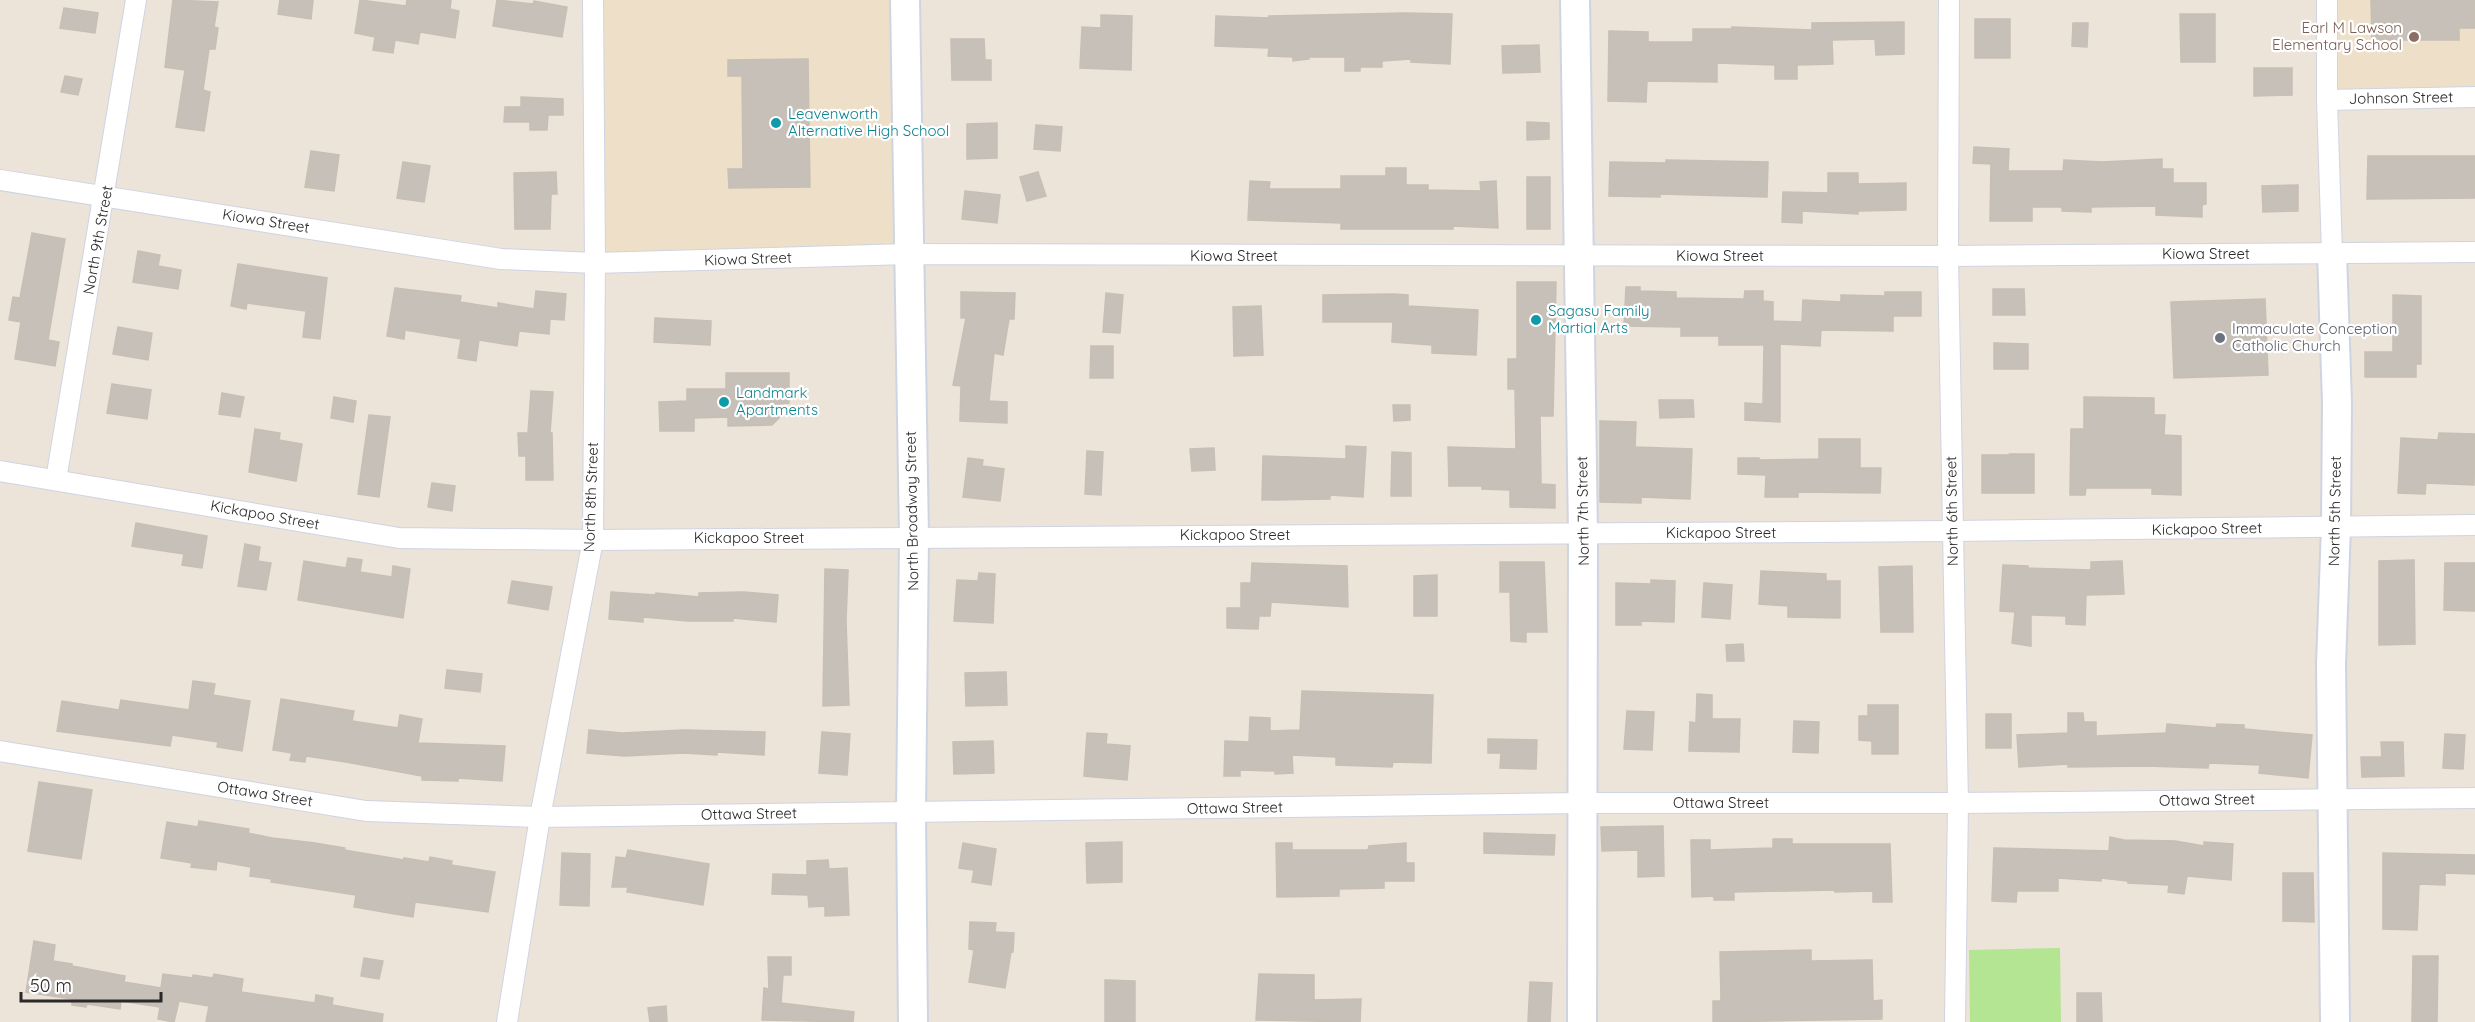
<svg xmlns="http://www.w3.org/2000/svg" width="2475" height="1022" font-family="Quicksand,sans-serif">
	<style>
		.education { fill: #eee0c8 }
		.green { fill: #b4e593 }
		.building { fill: #c7c0b9; stroke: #c7bfb3; stroke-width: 1.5 }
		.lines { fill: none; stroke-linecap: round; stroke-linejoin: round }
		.street-casing { stroke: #cfd4e2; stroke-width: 22 }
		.secondary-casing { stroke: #cfd4e2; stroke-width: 32 }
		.street { stroke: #fff; stroke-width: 20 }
		.secondary { stroke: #fff; stroke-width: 28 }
		.education-dot { fill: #8d6e63; stroke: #fff; stroke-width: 2 }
		.culture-dot { fill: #0f9aa8; stroke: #fff; stroke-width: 2 }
		.worship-dot { fill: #6b7280; stroke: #fff; stroke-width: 2 }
		.labels { text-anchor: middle; stroke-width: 4.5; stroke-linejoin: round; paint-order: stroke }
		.education-label { font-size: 15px; fill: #785e54; stroke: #fff; text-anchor: end }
		.street-label { font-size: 15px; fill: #292929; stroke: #fff }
		.culture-label { font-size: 15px; fill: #0d838f; stroke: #fff; text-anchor: start }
		.worship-label { font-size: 15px; fill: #5b616d; stroke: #fff; text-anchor: start }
	</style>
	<rect width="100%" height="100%" fill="#ece3d9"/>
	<g class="education">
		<polygon points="593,0 905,0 908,254 595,263"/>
		<polygon points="2327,0 2475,0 2475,97 2327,100"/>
	</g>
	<polygon class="green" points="2060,948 2061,1022 1970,1022 1969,950"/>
	<g class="building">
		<polygon points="173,0 218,2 214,27 218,28 215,49 209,49 203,90 210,92 204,131 176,127 185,70 165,67"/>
		<polygon points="280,0 313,0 311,19 278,14"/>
		<polygon points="360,0 406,6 407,0 451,0 450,9 459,11 455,38 420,32 418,44 395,40 393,53 373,50 375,37 355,33"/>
		<polygon points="497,0 533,4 534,1 567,7 562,37 493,26"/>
		<polygon points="2371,0 2475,0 2475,28 2459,28 2459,40 2372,40"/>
		<polygon points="64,8 98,13 95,33 60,28"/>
		<polygon points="1406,13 1452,14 1450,64 1411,62 1411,59 1382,61 1382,67 1360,67 1360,71 1345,71 1345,57 1308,57 1309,59 1293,61 1293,57 1268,56 1269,48 1215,46 1216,16 1269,18 1269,16"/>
		<polygon points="2180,14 2215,14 2215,62 2181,62"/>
		<polygon points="1101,15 1132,16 1131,70 1080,68 1082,27 1101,28"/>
		<rect x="1975" y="19" width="35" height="39"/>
		<polygon points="1904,22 1904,54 1876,55 1875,39 1832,40 1833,64 1797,65 1797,79 1775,79 1775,65 1717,63 1717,82 1647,81 1646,102 1608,101 1609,31 1648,32 1648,42 1693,42 1693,29 1732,29 1732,27 1812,30 1812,23"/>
		<polygon points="2073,23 2088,23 2087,47 2072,46"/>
		<polygon points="951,39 984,39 985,60 991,60 991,80 952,80"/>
		<polygon points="1539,45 1540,72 1503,73 1502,46"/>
		<polygon points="808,59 810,187 729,188 728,169 743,169 742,76 728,76 728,60"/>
		<polygon points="2254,68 2292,68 2292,95 2254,96"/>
		<polygon points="65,76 82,79 78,95 61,92"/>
		<polygon points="521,97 563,99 563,115 548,115 547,130 530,130 530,122 504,122 505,107 521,107"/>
		<polygon points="1527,122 1549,123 1549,139 1527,140"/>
		<polygon points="997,123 997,158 967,159 967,124"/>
		<polygon points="1036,125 1062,127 1060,151 1034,149"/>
		<polygon points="1974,147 2009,149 2008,171 2063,171 2064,160 2102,162 2162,159 2162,169 2173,169 2173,183 2206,183 2206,204 2202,205 2202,217 2156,215 2156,206 2091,207 2091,212 2062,211 2062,207 2032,207 2032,221 1990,221 1991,164 1973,163"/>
		<polygon points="311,151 339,155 334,191 305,187"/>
		<polygon points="2368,156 2475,156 2475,198 2367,199"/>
		<polygon points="1666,160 1768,162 1767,197 1660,194 1660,197 1609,196 1610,162 1666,163"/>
		<polygon points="403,162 430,166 424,202 397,198"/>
		<polygon points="1386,168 1406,168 1406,185 1428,185 1428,190 1481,191 1480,182 1496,181 1498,228 1453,226 1453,229 1341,229 1341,223 1248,220 1250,181 1270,182 1269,189 1341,189 1341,176 1386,176"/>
		<polygon points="556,172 557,194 551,194 550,229 515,229 514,173"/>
		<polygon points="1038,172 1046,196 1027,201 1020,177"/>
		<polygon points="1828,173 1858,173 1858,184 1906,183 1906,210 1858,211 1858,214 1802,211 1802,223 1782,222 1783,192 1828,193"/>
		<rect x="1527" y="177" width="23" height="52"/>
		<polygon points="2298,185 2298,211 2263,212 2262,186"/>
		<polygon points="965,191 1000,195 997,223 962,219"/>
		<polygon points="32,233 65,239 48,340 59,342 55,366 15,359 21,322 9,320 13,297 20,298"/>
		<polygon points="138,251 160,255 158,266 181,270 178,289 133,282"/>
		<polygon points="238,264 327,278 320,339 303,337 306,311 247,303 246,309 231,306"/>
		<polygon points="1517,282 1556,282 1553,416 1540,416 1541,484 1555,485 1555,508 1510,507 1510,490 1482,489 1482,486 1449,486 1448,447 1516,449 1515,389 1508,389 1508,359 1517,359"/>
		<polygon points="1626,287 1640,287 1640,291 1676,292 1676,298 1744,299 1745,291 1763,291 1763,301 1773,302 1773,321 1802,322 1803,300 1841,302 1841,295 1885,296 1885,292 1921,292 1921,316 1893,316 1893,331 1821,330 1820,346 1780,344 1780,422 1745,420 1745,403 1763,404 1764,345 1719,345 1719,336 1681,336 1681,327 1624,326"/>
		<polygon points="395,288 461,296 460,302 498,308 498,303 534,309 536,291 566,294 564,320 550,319 549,334 519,331 517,346 479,340 476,361 458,358 461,339 405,330 404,339 387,336"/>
		<polygon points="1993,289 2024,289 2025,315 1993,315"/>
		<polygon points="961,292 1015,293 1014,319 1009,319 1003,355 994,353 989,401 1007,402 1007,423 960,421 961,386 953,385 966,318 961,318"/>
		<polygon points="1106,293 1123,295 1120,333 1103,332"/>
		<polygon points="1394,294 1408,295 1408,306 1478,310 1476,355 1432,353 1432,345 1392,342 1393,322 1323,322 1323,295"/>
		<polygon points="2393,295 2421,296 2421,364 2416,364 2416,377 2365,377 2365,352 2393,352"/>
		<polygon points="2265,299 2268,375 2174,378 2171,302"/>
		<polygon points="1261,306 1263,355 1234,356 1233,307"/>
		<polygon points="655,318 711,321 710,345 654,342"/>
		<polygon points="118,327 152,333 148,360 113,354"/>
		<polygon points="1994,343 2028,344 2028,369 1994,369"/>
		<polygon points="1091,346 1113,346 1113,378 1090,378"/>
		<polygon points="726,373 789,373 789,403 779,404 779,418 772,425 728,426 728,417 694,418 694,431 660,431 659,402 687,401 687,389 726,389"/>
		<polygon points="112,384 151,390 147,419 107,413"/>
		<polygon points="531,391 553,392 550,433 552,433 553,480 526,480 526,456 519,456 518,433 528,433"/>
		<polygon points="222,393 244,397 240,417 219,414"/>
		<polygon points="334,397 356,401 353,422 331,418"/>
		<polygon points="2084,397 2154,398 2154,415 2165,415 2164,435 2181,436 2181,495 2152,494 2152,488 2086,488 2085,495 2070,495 2071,429 2084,429"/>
		<polygon points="1659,400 1693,400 1694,417 1660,418"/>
		<polygon points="1393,405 1410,405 1410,420 1394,421"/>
		<polygon points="369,415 390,417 379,497 358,494"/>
		<polygon points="1600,421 1636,422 1635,447 1692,449 1690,499 1641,497 1641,503 1600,502"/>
		<polygon points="255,429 280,433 279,440 302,444 296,481 249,472"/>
		<polygon points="2439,433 2475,434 2474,485 2426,483 2425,494 2398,493 2401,438 2438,440"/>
		<polygon points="1819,439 1860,439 1860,468 1881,468 1880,493 1798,492 1798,497 1765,497 1766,475 1738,474 1738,458 1759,458 1759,460 1819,459"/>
		<polygon points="1346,446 1366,447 1363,497 1330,495 1330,499 1262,500 1263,456 1346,459"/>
		<polygon points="1214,448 1215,470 1192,471 1190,449"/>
		<polygon points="1087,451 1103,452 1101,495 1085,494"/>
		<polygon points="1392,452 1411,453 1411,496 1391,496"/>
		<polygon points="2010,454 2034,454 2034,493 1982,493 1982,455 2011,455"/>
		<polygon points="968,458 983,460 982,466 1004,469 1000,501 963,497"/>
		<polygon points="432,483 455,486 452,511 428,507"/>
		<polygon points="136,523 207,536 202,568 182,565 184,554 132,546"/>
		<polygon points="245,544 260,547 258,561 271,563 266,590 238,586"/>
		<polygon points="348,558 362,560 360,572 392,577 393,566 410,569 403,618 298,600 304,561 346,568"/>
		<polygon points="2414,560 2415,644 2379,645 2379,561"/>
		<polygon points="2122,561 2124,594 2086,595 2085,625 2066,624 2066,616 2031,615 2031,646 2012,643 2015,612 2000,611 2003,565 2028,566 2028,568 2091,570 2091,562"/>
		<polygon points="1500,562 1544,562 1547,632 1526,632 1526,642 1511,641 1510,592 1500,592"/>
		<polygon points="1252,563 1347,566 1348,607 1271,602 1270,616 1259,616 1258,629 1227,628 1227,608 1241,608 1241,583 1251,583"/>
		<polygon points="2445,563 2475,563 2475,611 2444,610"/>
		<polygon points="1912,566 1913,632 1881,632 1879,567"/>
		<polygon points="825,569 848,570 846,621 849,705 823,706"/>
		<polygon points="1761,571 1826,574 1826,581 1840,581 1840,618 1788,617 1788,606 1759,604"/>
		<polygon points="979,573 995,574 993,623 954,621 957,580 978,581"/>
		<polygon points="1437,575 1437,616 1414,616 1414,576"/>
		<polygon points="1651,580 1675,581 1674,622 1641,621 1641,625 1616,625 1616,583 1651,584"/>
		<polygon points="512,581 552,587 548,610 508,603"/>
		<polygon points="1704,583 1732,585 1730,619 1702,617"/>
		<polygon points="611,592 655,595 656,593 699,597 699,593 744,592 778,595 776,622 733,618 733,621 688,621 643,617 643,622 609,619"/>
		<polygon points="1743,644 1744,661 1727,661 1726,645"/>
		<polygon points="447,670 482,674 480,692 445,688"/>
		<polygon points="1006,672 1007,705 966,706 965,673"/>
		<polygon points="193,681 215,684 213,695 250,701 242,751 217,747 218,742 172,735 170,746 57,731 62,701 119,710 121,700 189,710"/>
		<polygon points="1302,691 1433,695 1431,763 1393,762 1392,767 1336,765 1336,757 1292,755 1293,773 1275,774 1275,771 1240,770 1240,776 1224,776 1225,741 1249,742 1250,717 1270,718 1270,731 1300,730"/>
		<polygon points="1697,694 1712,695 1712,719 1740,719 1739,752 1689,751 1690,722 1696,723"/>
		<polygon points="281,699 354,711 352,721 398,728 400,715 422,719 418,743 505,746 502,781 458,778 458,781 422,780 422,776 346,762 306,756 305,762 290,760 292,753 273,750"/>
		<polygon points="1868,705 1898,705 1898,754 1872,754 1872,741 1859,740 1859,716 1868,716"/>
		<polygon points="1627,711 1654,712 1652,750 1624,749"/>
		<polygon points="2068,713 2083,713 2084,722 2096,722 2096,736 2166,733 2167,724 2216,728 2217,724 2244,725 2244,729 2312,735 2308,778 2259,773 2260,765 2209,763 2208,768 2146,766 2068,767 2068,764 2019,767 2017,735 2068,733"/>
		<rect x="1986" y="714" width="25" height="34"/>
		<polygon points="1794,721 1819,722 1818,753 1793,752"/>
		<polygon points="589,730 622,733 684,730 765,732 764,755 717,752 717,755 683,753 625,756 587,753"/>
		<polygon points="822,732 850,734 847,775 819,773"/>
		<polygon points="1087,733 1107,734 1106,744 1130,746 1127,780 1084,776"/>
		<polygon points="2445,734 2465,735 2463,769 2443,768"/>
		<polygon points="1488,739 1537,740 1536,769 1500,768 1501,753 1488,753"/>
		<polygon points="993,741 994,773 954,774 953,742"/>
		<polygon points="2381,742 2403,742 2404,776 2362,777 2361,757 2382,757"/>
		<polygon points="39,782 92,790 81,859 28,851"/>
		<polygon points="199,821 249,829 248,833 272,838 315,843 345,848 344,850 404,860 404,858 429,862 430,857 452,861 451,865 495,872 488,912 415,902 413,917 395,914 354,907 356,895 271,882 272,879 250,876 251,867 217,861 216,870 191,867 192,863 161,858 167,822 198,827"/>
		<polygon points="1663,826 1664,876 1638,877 1638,850 1602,851 1601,827"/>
		<polygon points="1484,833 1555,835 1554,855 1484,853"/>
		<polygon points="2110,837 2124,840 2175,841 2204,846 2204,842 2233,844 2231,880 2187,876 2184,894 2168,892 2169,885 2128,883 2128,881 2101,878 2101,881 2058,878 2058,891 2017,891 2016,902 1992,901 1994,848 2109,851"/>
		<polygon points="1773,839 1792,839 1792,844 1890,844 1892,902 1873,902 1873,891 1835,892 1835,890 1734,892 1734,900 1714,900 1714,896 1692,897 1691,840 1710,840 1710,850 1773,848"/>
		<polygon points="1122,842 1122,882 1087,883 1086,843"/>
		<polygon points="963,843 996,849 991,885 972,882 974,870 959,868"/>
		<polygon points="1276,843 1292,843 1292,850 1368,850 1369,846 1406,843 1406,863 1414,863 1414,881 1384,881 1384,888 1339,889 1339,896 1277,897"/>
		<polygon points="628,850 709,864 703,905 627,892 628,887 612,887 616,857 626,858"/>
		<polygon points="562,853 590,854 589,906 560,905"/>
		<polygon points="2383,853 2475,855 2475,874 2445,873 2445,885 2419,884 2417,930 2383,929"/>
		<polygon points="828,860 829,869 847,868 849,915 825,916 825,906 809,907 808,895 772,894 773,874 807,875 807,861"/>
		<polygon points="2283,873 2313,873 2314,922 2283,921"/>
		<polygon points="970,922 996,923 995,932 1014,933 1013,952 1011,952 1005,988 969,982 974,950 969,949"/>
		<polygon points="34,941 55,945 53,961 72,964 72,966 125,976 124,982 161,988 163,974 193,978 193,975 213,978 214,974 243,979 241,992 315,1003 316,995 333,998 332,1005 383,1014 382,1022 206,1022 209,1006 179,1001 174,1022 158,1019 160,1007 121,1001 120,1009 87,1004 86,1007 72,1005 72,999 26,992"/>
		<polygon points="1811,950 1811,961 1872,960 1873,1001 1882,1000 1882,1019 1713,1022 1713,1001 1721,1001 1720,952"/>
		<polygon points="2413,956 2438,956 2437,1022 2412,1022"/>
		<polygon points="768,957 791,957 791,975 783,975 781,1003 854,1012 853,1022 762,1020 764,988 769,989"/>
		<polygon points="364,958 383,961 379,979 361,976"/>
		<polygon points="1259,974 1314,975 1314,1000 1361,999 1360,1022 1256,1020"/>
		<polygon points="1105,980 1135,981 1135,1022 1105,1022"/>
		<polygon points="1530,982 1552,983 1550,1022 1528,1022"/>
		<polygon points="2077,993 2101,993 2102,1022 2077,1022"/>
		<polygon points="666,1006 667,1022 650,1022 648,1008"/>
	</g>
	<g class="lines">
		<defs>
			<g id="street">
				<polyline points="1949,0 1948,256 1958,803 1955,1022"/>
				<polyline points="2327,0 2327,100 2332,253"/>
				<polyline points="2327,100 2475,97"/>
				<polyline points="0,180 501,259 595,263 908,254 1948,256 2475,252"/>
				<polyline points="0,471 399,538 593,540 1953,531 2475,525"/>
				<polyline points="56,480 136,0"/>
				<polyline points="0,751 366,811 540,817 1583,803 1958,803 2475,798"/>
				<polyline points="507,1022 540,817 593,540 595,263 593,0"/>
			</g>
			<g id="secondary">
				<polyline points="905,0 914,537 911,812 913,1022"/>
				<polyline points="1575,0 1583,534 1582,1022"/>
				<polyline points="2332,253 2337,403 2336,527 2331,664 2335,1022"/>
			</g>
		</defs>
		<use href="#street" class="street-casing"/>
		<use href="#secondary" class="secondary-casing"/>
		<use href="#street" class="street"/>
		<use href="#secondary" class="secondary"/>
	</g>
	<circle class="education-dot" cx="2414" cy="37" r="6"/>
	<g class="culture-dot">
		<circle cx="776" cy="123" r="6"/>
		<circle cx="1536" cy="320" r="6"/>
		<circle cx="724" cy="402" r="6"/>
	</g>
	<circle class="worship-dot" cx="2220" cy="338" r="6"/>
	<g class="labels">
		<g class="education-label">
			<text x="2402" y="33">Earl M Lawson<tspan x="2402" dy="17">Elementary School</tspan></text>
		</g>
		<g class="street-label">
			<text transform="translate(2401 98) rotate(-1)" y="5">Johnson Street</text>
			<text transform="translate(266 221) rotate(9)" y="5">Kiowa Street</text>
			<text transform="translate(98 240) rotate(-80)" y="5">North 9th Street</text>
			<text x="2206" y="259">Kiowa Street</text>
			<text x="1234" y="261">Kiowa Street</text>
			<text x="1720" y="261">Kiowa Street</text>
			<text transform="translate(748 259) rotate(-2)" y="5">Kiowa Street</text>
			<text transform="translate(591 497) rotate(-88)" y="5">North 8th Street</text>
			<text transform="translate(912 511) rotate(-91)" y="5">North Broadway Street</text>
			<text transform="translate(1583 511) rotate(-91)" y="5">North 7th Street</text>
			<text transform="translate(1952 511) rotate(-91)" y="5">North 6th Street</text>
			<text transform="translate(2335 511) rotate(-89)" y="5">North 5th Street</text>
			<text transform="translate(265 515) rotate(10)" y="5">Kickapoo Street</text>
			<text transform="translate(2207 529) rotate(-1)" y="5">Kickapoo Street</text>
			<text x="1721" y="538">Kickapoo Street</text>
			<text x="1235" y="540">Kickapoo Street</text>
			<text x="749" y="543">Kickapoo Street</text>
			<text transform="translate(265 794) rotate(9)" y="5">Ottawa Street</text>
			<text transform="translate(2207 800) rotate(-1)" y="5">Ottawa Street</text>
			<text x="1721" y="808">Ottawa Street</text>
			<text transform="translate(1235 808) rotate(-1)" y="5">Ottawa Street</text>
			<text transform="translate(749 814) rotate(-1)" y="5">Ottawa Street</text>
		</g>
		<g class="culture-label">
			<text x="788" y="119">Leavenworth<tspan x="788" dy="17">Alternative High School</tspan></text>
			<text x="1548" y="316">Sagasu Family<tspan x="1548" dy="17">Martial Arts</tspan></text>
			<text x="736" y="398">Landmark<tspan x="736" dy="17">Apartments</tspan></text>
		</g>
		<g class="worship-label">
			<text x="2232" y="334">Immaculate Conception<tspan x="2232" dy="17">Catholic Church</tspan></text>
		</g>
	</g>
	<path d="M21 992v9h140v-9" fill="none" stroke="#292929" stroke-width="3"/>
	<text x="30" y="992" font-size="18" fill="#292929" stroke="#ffffff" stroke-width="4.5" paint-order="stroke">50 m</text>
</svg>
